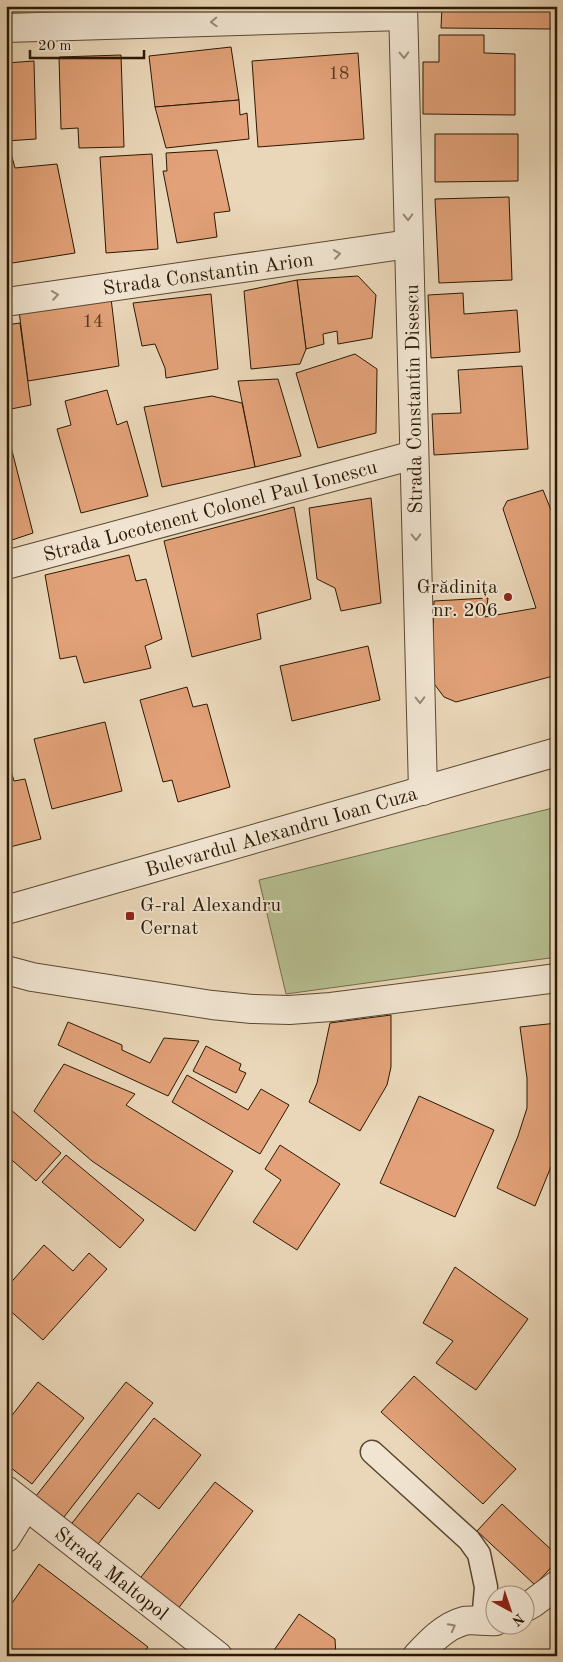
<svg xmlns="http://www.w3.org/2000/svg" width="563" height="1662" font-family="'Old Standard TT',serif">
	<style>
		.green { fill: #b6be90; stroke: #706c4a }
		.building { fill: #e2a178; stroke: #2b1903 }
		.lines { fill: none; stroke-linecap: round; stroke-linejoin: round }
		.service-casing { stroke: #5b4830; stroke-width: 25 }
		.minor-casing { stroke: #5b4830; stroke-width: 30 }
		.tertiary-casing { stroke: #5b4830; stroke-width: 30 }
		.service { stroke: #f1e5d2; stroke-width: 22 }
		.minor { stroke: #f1e5d2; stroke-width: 28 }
		.tertiary { stroke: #f1e5d2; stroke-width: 28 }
		.oneway { stroke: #988975 }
		.poi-dot { fill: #8f2418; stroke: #f1e5d2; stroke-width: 2 }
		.labels { text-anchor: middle; stroke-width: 4; stroke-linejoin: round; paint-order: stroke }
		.number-label { font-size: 18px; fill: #593b20 }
		.street-label { font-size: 20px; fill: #2b1903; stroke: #f1e5d2 }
		.poi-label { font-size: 20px; fill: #2b1903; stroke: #f1e5d2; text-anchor: end }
	</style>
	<rect width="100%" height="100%" fill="#ead7b9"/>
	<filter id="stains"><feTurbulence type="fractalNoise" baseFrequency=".004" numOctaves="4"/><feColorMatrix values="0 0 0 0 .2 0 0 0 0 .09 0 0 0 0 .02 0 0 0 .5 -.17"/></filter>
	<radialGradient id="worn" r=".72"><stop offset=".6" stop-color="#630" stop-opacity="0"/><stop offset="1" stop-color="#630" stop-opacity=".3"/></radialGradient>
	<polygon class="green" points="557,807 557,957 286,994 259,880"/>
	<g class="building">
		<polygon points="442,6 552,6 551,29 441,28"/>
		<polygon points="439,35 484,35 484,53 515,54 515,115 423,114 423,62 439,62"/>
		<polygon points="231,47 239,100 155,107 149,56"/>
		<polygon points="358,53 364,139 258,147 252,61"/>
		<polygon points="121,55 124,147 79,148 78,128 61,129 59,57"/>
		<polygon points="34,61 36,139 6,141 6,63"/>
		<polygon points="239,100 240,115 247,113 249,139 166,148 155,107"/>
		<polygon points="435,134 518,134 518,181 435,182"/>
		<polygon points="217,150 230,211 214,213 217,237 177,243 163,171 167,171 166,153"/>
		<polygon points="152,154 158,249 106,253 100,157"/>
		<polygon points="12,157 15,168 57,164 75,253 6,264 6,158"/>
		<polygon points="509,197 512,280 439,283 435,199"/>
		<polygon points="358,276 376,295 372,338 338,344 337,331 323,334 324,344 306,349 297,280"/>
		<polygon points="297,280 306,349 300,364 251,369 244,291"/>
		<polygon points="463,293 464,314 517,310 520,352 431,358 428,295"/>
		<polygon points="211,294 218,369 166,378 165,368 155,344 142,346 133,303"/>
		<polygon points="111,298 119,366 28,381 19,311"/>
		<polygon points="20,323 31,405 6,410 6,325"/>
		<polygon points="355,354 377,369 376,433 318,448 296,373"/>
		<polygon points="522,366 528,449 434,455 432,414 461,413 458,370"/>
		<polygon points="278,379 301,456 255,467 238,381"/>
		<polygon points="107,390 117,425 127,421 148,496 81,513 57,429 71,425 65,401"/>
		<polygon points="212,396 242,403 255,467 162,487 144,407"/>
		<polygon points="10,443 33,533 6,542 6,444"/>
		<polygon points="543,490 557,525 557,675 456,702 444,697 432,681 434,601 488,598 485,617 536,608 503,509 507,501"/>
		<polygon points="371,498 381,603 341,611 335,588 317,579 309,508"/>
		<polygon points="294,507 311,599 257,614 261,639 192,657 164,541"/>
		<polygon points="129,555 136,581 146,579 162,639 145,646 151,668 84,683 76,656 60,659 45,575"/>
		<polygon points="368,646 380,700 292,721 280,666"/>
		<polygon points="187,687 193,707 207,704 230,787 178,802 172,780 163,782 140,700"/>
		<polygon points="105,722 122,791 52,809 34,739"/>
		<polygon points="6,754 14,781 25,779 41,839 6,848"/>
		<polygon points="391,1015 391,1067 387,1085 360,1131 309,1102 317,1083 330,1023"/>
		<polygon points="68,1022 122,1045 122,1050 150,1063 164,1038 199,1041 168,1096 58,1045"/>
		<polygon points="557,1023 557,1152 535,1206 497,1188 518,1136 527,1108 527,1078 520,1027"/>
		<polygon points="206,1046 241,1064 239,1070 246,1073 236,1093 193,1071"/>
		<polygon points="64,1064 135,1094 126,1105 233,1171 195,1231 92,1161 34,1111"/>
		<polygon points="187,1075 248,1110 261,1089 289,1105 260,1154 172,1102"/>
		<polygon points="419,1096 494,1130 455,1217 380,1183"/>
		<polygon points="10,1109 61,1153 36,1181 6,1155 6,1113"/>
		<polygon points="280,1145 340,1184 297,1250 253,1222 281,1180 265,1169"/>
		<polygon points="66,1155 144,1220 120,1248 42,1182"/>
		<polygon points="44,1245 73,1271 89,1253 107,1269 43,1340 6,1307 6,1288"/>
		<polygon points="455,1267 528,1319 476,1390 436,1363 453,1341 423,1323"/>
		<polygon points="414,1376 516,1469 483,1504 381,1412"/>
		<polygon points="38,1382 84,1418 32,1484 6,1464 6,1423"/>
		<polygon points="126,1382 153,1403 64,1517 36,1496"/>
		<polygon points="154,1418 201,1455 159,1509 138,1493 95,1548 69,1527"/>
		<polygon points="215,1482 253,1511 177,1610 138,1581"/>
		<polygon points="502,1504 557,1555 557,1561 535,1585 477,1531"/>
		<polygon points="39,1564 148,1647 141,1656 13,1656 6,1652 6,1612"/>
		<polygon points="299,1614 335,1639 336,1656 270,1656"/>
	</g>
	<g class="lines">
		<defs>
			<polyline id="service" points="372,1452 469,1540 479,1554 486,1587 483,1622"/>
			<g id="minor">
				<polyline points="403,6 423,791"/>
				<polyline points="6,28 403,16"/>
				<polyline points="6,302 409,244"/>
				<polyline points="6,565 414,455"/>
				<polyline points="6,970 32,977 212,1005 252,1009 289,1010 331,1007 557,978"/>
				<polyline points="6,1538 26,1506"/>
				<polyline points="526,1607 533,1603 557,1585"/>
				<path d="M417,1656C430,1642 445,1626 464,1621C472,1619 487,1622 496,1621"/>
			</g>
			<g id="tertiary">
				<polyline points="6,910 557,752"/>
				<polyline points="6,1490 218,1656"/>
			</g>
		</defs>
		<use href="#service" class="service-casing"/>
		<use href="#minor" class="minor-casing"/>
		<use href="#tertiary" class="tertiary-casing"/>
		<use href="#service" class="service"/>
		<use href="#minor" class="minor"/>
		<use href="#tertiary" class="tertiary"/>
	</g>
	<defs><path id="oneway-chevron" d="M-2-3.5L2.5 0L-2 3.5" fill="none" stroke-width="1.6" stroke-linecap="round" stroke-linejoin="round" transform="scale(1.25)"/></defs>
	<g class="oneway">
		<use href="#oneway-chevron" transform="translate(214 22) rotate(178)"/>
		<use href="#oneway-chevron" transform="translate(404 55) rotate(88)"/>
		<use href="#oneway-chevron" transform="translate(408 217) rotate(88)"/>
		<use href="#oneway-chevron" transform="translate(337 254) rotate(-8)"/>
		<use href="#oneway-chevron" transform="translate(55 295) rotate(-8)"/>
		<use href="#oneway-chevron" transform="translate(416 537) rotate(89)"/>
		<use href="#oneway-chevron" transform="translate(420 700) rotate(89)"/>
		<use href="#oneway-chevron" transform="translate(452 1627) rotate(-28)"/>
	</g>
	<g class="poi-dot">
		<circle cx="508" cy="597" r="5"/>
		<rect x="125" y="911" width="10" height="10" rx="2.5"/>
	</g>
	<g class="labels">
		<g class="number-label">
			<text x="339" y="79">18</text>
			<text x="93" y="327">14</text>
		</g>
		<g class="street-label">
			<text transform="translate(208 273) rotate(-8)" y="7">Strada Constantin Arion</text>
			<text transform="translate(413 399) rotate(-91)" y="7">Strada Constantin Disescu</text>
			<text transform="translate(210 510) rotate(-15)" y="7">Strada Locotenent Colonel Paul Ionescu</text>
			<text transform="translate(281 831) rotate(-16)" y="7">Bulevardul Alexandru Ioan Cuza</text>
			<text transform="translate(112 1573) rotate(38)" y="7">Strada Maltopol</text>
		</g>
		<g class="poi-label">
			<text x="498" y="593">Grădinița<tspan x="498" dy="23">nr. 206</tspan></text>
			<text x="140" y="911" text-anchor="start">G-ral Alexandru<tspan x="140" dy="23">Cernat</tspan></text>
		</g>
	</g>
	<rect width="563" height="1662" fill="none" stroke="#ead7b9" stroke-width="25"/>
	<rect x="8" y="8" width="548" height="1647" fill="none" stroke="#2b1903" stroke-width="2.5"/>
	<rect x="12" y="12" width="538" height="1637" fill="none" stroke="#2b1903"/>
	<g transform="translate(510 1610) rotate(140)"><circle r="24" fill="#f1e5d2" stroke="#a2937f"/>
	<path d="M0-4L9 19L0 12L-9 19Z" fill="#8f2418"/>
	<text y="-8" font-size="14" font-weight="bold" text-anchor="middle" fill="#2b1903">N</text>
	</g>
	<path d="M30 50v8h114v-8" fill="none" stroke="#2b1903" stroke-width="2.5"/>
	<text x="38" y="50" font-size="15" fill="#2b1903" stroke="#f1e5d2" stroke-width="4" paint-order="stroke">20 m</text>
	<rect width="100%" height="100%" filter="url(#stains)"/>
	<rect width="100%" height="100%" fill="url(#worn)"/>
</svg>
